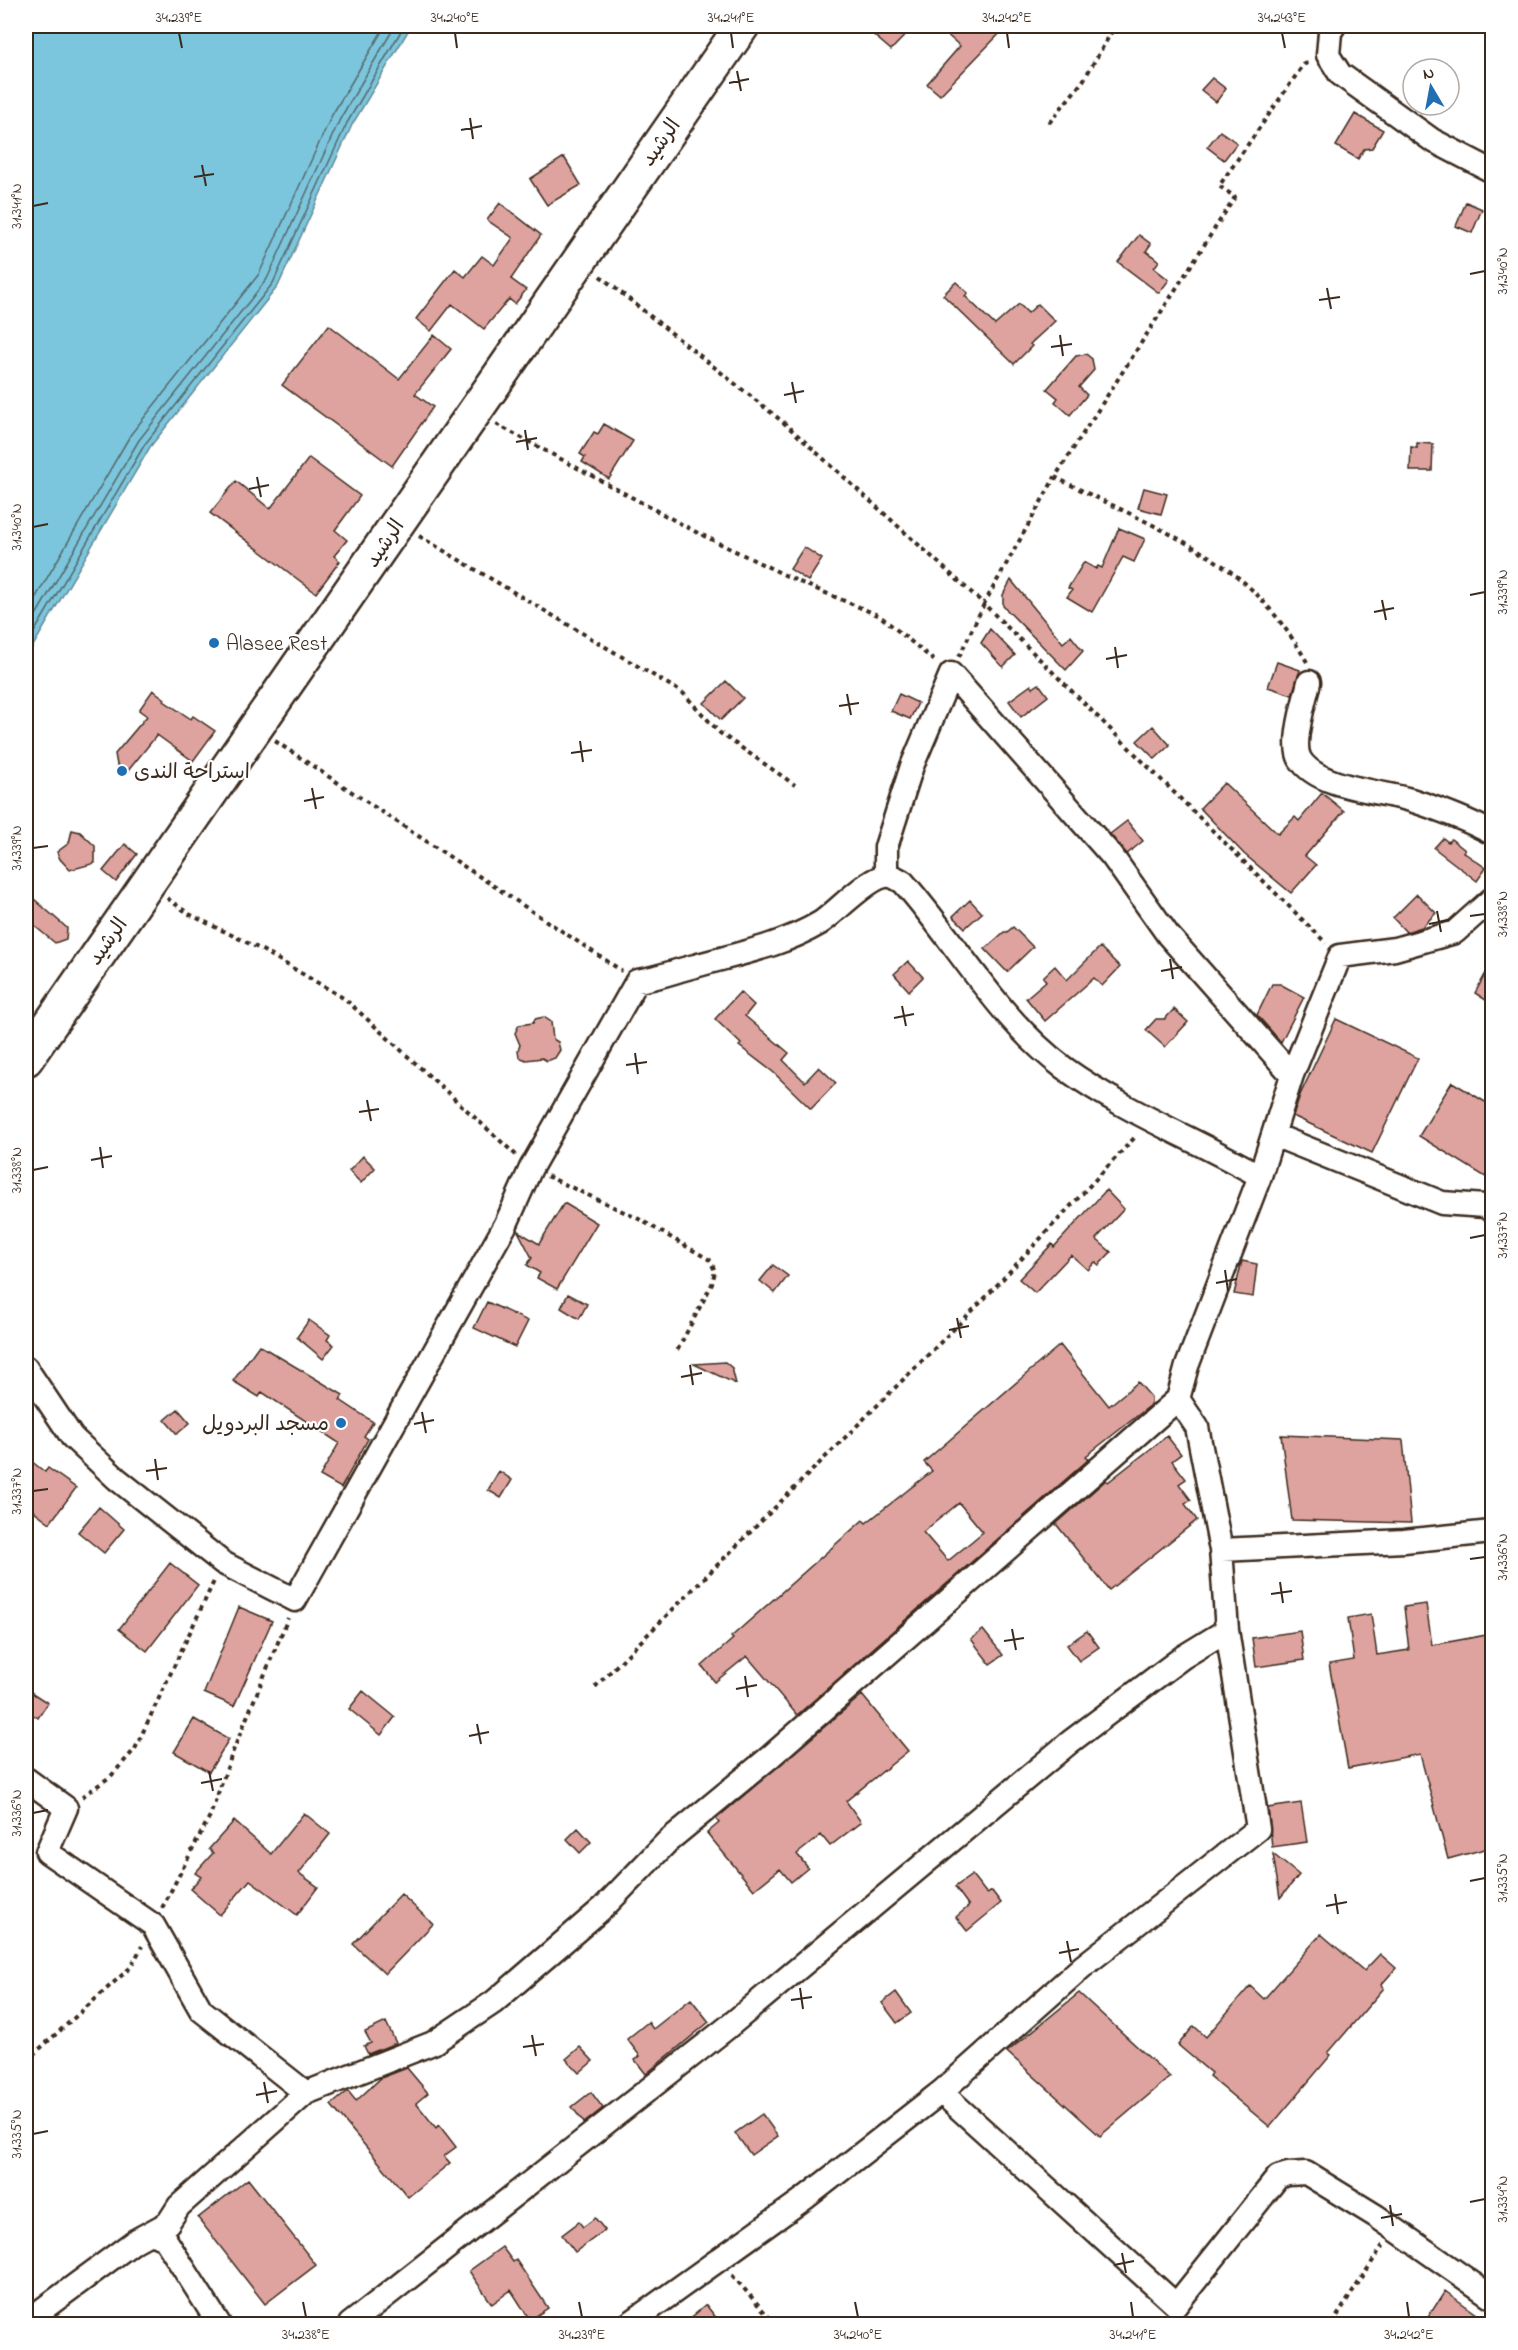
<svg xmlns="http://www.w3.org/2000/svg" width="1518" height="2350" font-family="'Indie Flower','Playpen Sans Arabic',sans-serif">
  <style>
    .water { fill: #7cc6dd; stroke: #628891; stroke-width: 1.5 }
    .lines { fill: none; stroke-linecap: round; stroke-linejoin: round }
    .shore { stroke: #55686a; stroke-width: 1.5 }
    .building { fill: #dea39f; stroke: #3b2a1e; stroke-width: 1.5; fill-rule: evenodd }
    .street-casing { stroke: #3b2a1e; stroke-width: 27 }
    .secondary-casing { stroke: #3b2a1e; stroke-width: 38 }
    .path { stroke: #3b2a1e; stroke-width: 4; stroke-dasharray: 4.5 4.5; stroke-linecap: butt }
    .street { stroke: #fff; stroke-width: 22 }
    .secondary { stroke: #fff; stroke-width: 33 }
    .ticks { fill: none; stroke: #3b2a1e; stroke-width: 2 }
    .poi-dot { fill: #1f6fb2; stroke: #fff; stroke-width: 2 }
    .labels { text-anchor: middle; stroke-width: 4.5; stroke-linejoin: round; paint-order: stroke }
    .street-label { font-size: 21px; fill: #3b2a1e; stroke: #fff }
    .poi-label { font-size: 21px; fill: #3b2a1e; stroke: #fff; text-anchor: start }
    .neatline { fill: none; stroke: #3b2a1e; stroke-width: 2 }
    .ticks-label { font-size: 15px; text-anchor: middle; fill: #3b2a1e }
  </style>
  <rect width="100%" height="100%" fill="#fff"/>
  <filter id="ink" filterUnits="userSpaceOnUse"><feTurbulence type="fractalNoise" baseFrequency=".0167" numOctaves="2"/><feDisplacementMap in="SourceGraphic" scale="12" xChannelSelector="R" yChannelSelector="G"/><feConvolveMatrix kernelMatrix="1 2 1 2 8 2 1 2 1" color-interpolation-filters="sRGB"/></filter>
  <g filter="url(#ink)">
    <path class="water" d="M26,26h385l-59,99 -74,161 -128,161 -124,211z"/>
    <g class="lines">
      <path class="shore" d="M26,614l105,-180 128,-160 73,-159 53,-89
        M26,632l113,-192 128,-161 73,-160 55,-93
        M26,646l119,-202 128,-161 74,-160 57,-97"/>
    </g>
    <path class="building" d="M863,26h51l-23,24z
      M937,26h70l-67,69 -13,-11 33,-38z
      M1212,78l14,11 -10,13 -15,-12z
      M1355,114l28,16 -11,18 -8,1 -6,10 -22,-13z
      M1220,131l17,12 -13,17 -17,-13z
      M564,157l17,28 -34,20 -17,-26z
      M1466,202l16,7 -10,24 -16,-7z
      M500,203l41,32 -30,44 15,11 -11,14 -6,-5 -25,30 -32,-25 -21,27 -15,-12 39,-50 10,8 17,-21 12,9 19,-27 -26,-18z
      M1139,235l12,9 -5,7 13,10 -5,7 15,12 -10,13 -41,-31z
      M956,282l12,11 -3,3 30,29 24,-21 9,9 10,-9 17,17 -25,23 2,2 -18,18 -71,-69z
      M329,325l70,54 35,-44 17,14 -36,45 18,13 -41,59 -110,-81z
      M1086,354l6,5 2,11 -15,17 8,8 -17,20 -15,-13 3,-4 -11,-9 29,-33z
      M604,424l29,17 -24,38 -27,-17 3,-5 -5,-3 14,-22 4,2z
      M1417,443l16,1 -1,27h-22l1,-24 6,1z
      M309,458l51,38 -25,34 12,10 -13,16 6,5 -24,32 -106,-80 26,-32 34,28z
      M1144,488l23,6 -6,20 -23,-6z
      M1119,528l26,11 -11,23 -11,-5 -31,55 -25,-15 5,-7 -4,-2 16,-26 12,7 2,-3 4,2z
      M804,547l18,12 -14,22 -18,-12z
      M1011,580l52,63 8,-7 12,15 -17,19 -63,-64v-11z
      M990,629l25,26 -12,12 -22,-24z
      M1277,662l23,8 -8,25 -24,-8z
      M726,681l17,17 -22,22 -17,-17z
      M1039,684l9,12 -27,21 -12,-16 22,-16 2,3z
      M153,690l12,9 -1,2 27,18 2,-3 22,15 -22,30 -36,-26 -30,37 -10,-7 -2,-11 32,-38 -8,-6z
      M899,694l19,9 -8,16 -19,-8z
      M1153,726l17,19 -15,14 -18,-18z
      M1224,783l54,51 17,-17 4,4 23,-28 22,18 -39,45 11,9 -25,28 -47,-39 -44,-46z
      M1127,821l16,20 -16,13 -17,-20z
      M72,830l8,2 15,14v17l-25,7 -10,-11 -3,-7 12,-9z
      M1443,838l5,4 3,-3 14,11 -2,2 23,16 -9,13 -43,-33z
      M125,844l12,10 -21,28 -13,-11z
      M26,892l41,36 -1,11 -11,4 -29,-24z
      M1417,894l19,19 -14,14 -16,5 -13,-14z
      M970,900l12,13 -17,15 -12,-12z
      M1013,927l20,20 -26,25 -22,-23 19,-17h3z
      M1100,947l20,20 -18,19 -8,-8 -49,43 -19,-23 20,-17 -3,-4 12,-11 12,14z
      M908,961l15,16 -14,14 -15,-17z
      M1492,962v42l-17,-11z
      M1272,984h8l24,13 -23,45 -24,-27z
      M740,992l14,13 -9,11 44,37 -6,7 22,22 14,-15 17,16 -25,26 -38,-37 -34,-26 2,-2 -26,-25z
      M1174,1009l14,13 -23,25 -19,-17 10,-11h9z
      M544,1017l7,5 2,17 5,3 2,8 -5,8 -8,3 -5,-3 -16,2 -7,-3 -1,-7 2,-5 -5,-12 4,-8 14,-2 2,-4z
      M1336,1019l82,39 -46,95 -79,-37 7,-21z
      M1452,1082l40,24v75l-73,-45z
      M363,1156l12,12 -14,15 -12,-12z
      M1106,1190l18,19 -28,30 15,13 -12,13 -4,-3 -7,8 -17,-15 -36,38 -16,-14 33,-35 2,3z
      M564,1203l33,20 -40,66 -20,-11 3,-5 -13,-8 5,-7 -14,-27 21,13z
      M1242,1261l15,3 -4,33 -19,-3z
      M773,1265l15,11 -13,17 -15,-12z
      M568,1294l19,10 -8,15 -18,-11z
      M487,1302l41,19 -13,26 -41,-19z
      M309,1320l21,15 -3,5 7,5 -11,14 -26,-22z
      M259,1345l84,50 -3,5 33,22 -9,14 4,3 -27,49 -21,-12 19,-33 -77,-51 -3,5 -26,-16z
      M1060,1345l49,61 29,-24 13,15v8l-65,51 3,3 -292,256 -50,-59 -32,26 -13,-16 31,-27 -2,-2 132,-117 3,3 66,-52 -8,-9zM959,1503l24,29 -35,29 -25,-29z
      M725,1362l7,6 4,16 -42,-20z
      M178,1409l12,14 -13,11 -12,-14z
      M1281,1435l122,5 8,83 -119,-3z
      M1167,1436l14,18 -9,7 14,18 -7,5 12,16 -6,4 12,16 -88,70 -53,-66 50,-44 2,2z
      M26,1457l19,15 3,-4 28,20 -26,35 -24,-18z
      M499,1471l13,9 -11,18 -13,-8z
      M99,1507l25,22 -20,24 -26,-21z
      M170,1563l28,22 -51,66 -28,-22z
      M1426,1604l6,41 60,-11v213l-44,12 -28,-105 -72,14 -19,-104 25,-4 -6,-42 23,-4 6,41 32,-5 -5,-43z
      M239,1607l33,14 -38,85 -30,-13z
      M983,1630l20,25 -13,9 -19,-25z
      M1087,1631l12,16 -20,14 -12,-16z
      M1300,1631l4,29 -48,7 -4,-29z
      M26,1689l22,14 -10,15 -12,-8z
      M363,1691l32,26 -14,18 -32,-26z
      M862,1695l46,56 -62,50 15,21 -31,24 -9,-11 -24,19 11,14 -17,14 -11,-13 -26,21 -47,-57 12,-10 -3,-4z
      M194,1719l35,20 -20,33 -35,-20z
      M1301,1803l6,39 -35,5 -4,-39z
      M304,1813l26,21 -31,39 19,14 -21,28 -47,-35 -30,35 -30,-26 11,-12 -6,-4 18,-20 -4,-4 25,-28 37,33z
      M578,1828l13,14 -11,11 -13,-14z
      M1273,1854l26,21 -19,23z
      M972,1875l15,19 5,-3 9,12 -34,28 -11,-14 13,-11 -14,-19z
      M401,1894l32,30 -48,50 -32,-30z
      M1321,1934l43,37 16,-17 16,14 -15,17 3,3 -56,65 3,2 -61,72 -61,-51 2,-3 -33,-28 16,-19 12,11 44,-51 14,13z
      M896,1992l15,21 -14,10 -15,-20z
      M1079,1993l91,84 -70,59 -93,-84z
      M691,1999l18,23 -63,52 -11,-14 5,-4 -13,-17 21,-17 5,7z
      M386,2022l10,21 -28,11 -4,-8 7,-3 -6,-11z
      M580,2047l13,14 -14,12 -13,-14z
      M407,2068l21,25 -12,10 20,25 3,-3 17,22 -12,9 6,7 -42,34 -77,-92 17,-14 8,10 25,-23z
      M591,2092l12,16 -19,15 -12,-16z
      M762,2114l16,22 -27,19 -16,-22z
      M248,2179l68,86 -51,39 -67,-86z
      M595,2218l10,12 -30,22 -13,-17 17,-13 4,5z
      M502,2247l11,15 3,-2 32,48 -18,12 -19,-30 -19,14 -23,-33z
      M1445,2291l47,34h-69z
      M706,2305l16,20h-40z"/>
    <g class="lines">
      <g class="street-casing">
        <path id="street" d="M1334,26l-4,6 -2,23 12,19 92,66 60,31
          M1309,682c-4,18 -18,61 -9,77 17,29 82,32 111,41 28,9 55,19 81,33
          M886,876v-29l26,-81 39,-92 161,182 56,79 124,140
          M1274,1135l168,68 43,3 7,5
          M26,1368l46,69 45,42 106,84 72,37 211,-376 25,-56 106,-187c21,-3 38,-10 58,-15 42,-12 86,-20 125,-43 16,-10 52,-51 71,-47 4,1 8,4 12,6 54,61 95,137 161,186 61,44 131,71 196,108
          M1221,1550l183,-9 88,-9
          M26,1779l40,29 -19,44 106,73 48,85 105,83 127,-50 61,-41 110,-95 64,-66 102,-84 408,-358
          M941,2092l235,213 102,-128 10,-3 18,-1 70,43 116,81
          M151,2233l14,6 54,85
          M28,2324l3,-6 104,-77 33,-18 11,-17 127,-113
          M350,2324l378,-297 342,-285 113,-85 44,-27
          M629,2324l176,-126 136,-106 141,-125 176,-138 -31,-199 -6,-80 -24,-123 -19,-28 9,-33 73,-190 32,-101 48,-119 55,-7 60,-17 37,-33"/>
      </g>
      <g class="secondary-casing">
        <path id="secondary" d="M26,1059l716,-1033"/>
      </g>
      <path class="path" d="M1049,123l34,-42 32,-55
        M600,276l183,146 201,182 71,-127
        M496,424l200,108 101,49 83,35 56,46
        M419,536l264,157 37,40 75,52
        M959,657l25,-53 342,339
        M1307,662c-19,-33 -46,-68 -77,-91 -50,-37 -119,-65 -175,-94l180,-280 -16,-11 85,-122 8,-1
        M275,741l347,230
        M1488,810l4,-13
        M167,898l22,16 73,36 83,49 171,156
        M547,1176l90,42 73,42 5,11 -3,13 -35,67
        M595,1687l389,-388 153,-164
        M82,1797l29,-21 24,-27 80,-170
        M162,1908l48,-92 23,-65 55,-133
        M26,2061l105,-94 11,-21
        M732,2275l43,49
        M1332,2324l51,-79"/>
      <use href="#street" class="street"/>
      <use href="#secondary" class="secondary"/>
    </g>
  </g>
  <path class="ticks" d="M179,33l3,15M455,33l2,15M731,33l2,15M1007,33l2,15M1282,33l3,15M737,71l4,20M729,83l20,-4M470,118l3,21M461,130l21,-4M202,165l4,21M194,177l20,-3M33,206l15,-3M1470,274l15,-3M1327,288l4,21M1319,300l21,-3M1060,335l3,21M1051,347l21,-3M792,382l4,21M784,395l20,-4M525,430l3,20M516,442l21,-4M257,477l4,20M249,489l20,-4M33,527l15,-3M1470,595l15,-3M1382,600l4,20M1374,612l20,-4M1115,647l3,21M1106,659l21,-4M847,694l4,21M839,706l20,-3M580,741l3,21M571,753l21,-3M312,788l4,21M304,801l20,-4M33,848l15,-2M1437,911l4,21M1470,916l15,-2M1429,924l20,-4M1170,959l3,20M1161,971l21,-4M902,1006l4,20M894,1018l20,-4M635,1053l3,21M626,1065l21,-3M367,1100l4,21M359,1112l20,-3M100,1147l3,21M91,1160l21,-4M33,1170l15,-3M1470,1238l15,-3M1225,1270l3,21M1216,1283l21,-4M957,1318l4,20M949,1330l20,-4M690,1365l3,20M681,1377l21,-4M422,1412l4,21M414,1424l20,-4M155,1459l3,21M146,1471l21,-3M33,1491l15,-2M1470,1559l15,-2M1280,1582l3,21M1271,1594l21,-3M1012,1629l4,21M1004,1641l20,-3M745,1676l3,21M736,1689l21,-4M477,1724l4,20M469,1736l20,-4M209,1771l4,20M201,1783l21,-4M33,1813l15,-3M1470,1881l15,-3M1335,1894l3,20M1326,1906l21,-4M1067,1941l4,21M1059,1953l20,-4M800,1988l3,21M791,2000l21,-3M532,2035l4,21M523,2047l21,-3M264,2082l4,21M256,2095l21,-4M33,2134l15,-3M1470,2202l15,-3M1390,2205l3,21M1381,2218l21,-4M1122,2253l4,20M1114,2265l20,-4M303,2302l3,15M579,2302l3,15M855,2302l3,15M1131,2302l2,15M1407,2302l2,15"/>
  <g class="poi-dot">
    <circle cx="214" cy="643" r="6"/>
    <circle cx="122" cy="771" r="6"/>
    <circle cx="341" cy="1423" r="6"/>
  </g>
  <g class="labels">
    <g class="street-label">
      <text transform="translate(660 142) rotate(-55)" y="7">الرشيد</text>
      <text transform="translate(384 543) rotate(-56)" y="7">الرشيد</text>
      <text transform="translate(107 941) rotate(-55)" y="7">الرشيد</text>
    </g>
    <g class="poi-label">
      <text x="226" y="650">Alasee Rest</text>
      <text x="134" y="778">استراحة الندى</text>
      <text x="329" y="1430" text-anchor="end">مسجد البردويل</text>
    </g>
  </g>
  <rect width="1518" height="2350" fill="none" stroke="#fff" stroke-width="66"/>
  <g transform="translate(1431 87) rotate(350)"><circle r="28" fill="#ffffff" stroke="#b1aaa5" stroke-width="1.5"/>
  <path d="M0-4.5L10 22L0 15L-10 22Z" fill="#1f6fb2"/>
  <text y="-9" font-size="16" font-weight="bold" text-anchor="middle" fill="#3b2a1e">N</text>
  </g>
  <rect x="33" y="33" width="1452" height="2284" class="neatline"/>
  <g class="ticks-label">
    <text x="179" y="22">34.239°E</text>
    <text x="455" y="22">34.240°E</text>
    <text x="731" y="22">34.241°E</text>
    <text x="1007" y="22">34.242°E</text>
    <text x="1282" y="22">34.243°E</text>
    <text transform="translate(16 206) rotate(-90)" y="5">31.341°N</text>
    <text transform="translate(1502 271) rotate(-90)" y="5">31.340°N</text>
    <text transform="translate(16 527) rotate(-90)" y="5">31.340°N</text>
    <text transform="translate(1502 592) rotate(-90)" y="5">31.339°N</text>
    <text transform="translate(16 848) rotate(-90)" y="5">31.339°N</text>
    <text transform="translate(1502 914) rotate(-90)" y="5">31.338°N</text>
    <text transform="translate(16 1170) rotate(-90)" y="5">31.338°N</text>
    <text transform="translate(1502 1235) rotate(-90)" y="5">31.337°N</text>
    <text transform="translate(16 1491) rotate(-90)" y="5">31.337°N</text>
    <text transform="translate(1502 1557) rotate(-90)" y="5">31.336°N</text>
    <text transform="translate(16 1813) rotate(-90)" y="5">31.336°N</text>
    <text transform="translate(1502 1878) rotate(-90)" y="5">31.335°N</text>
    <text transform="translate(16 2134) rotate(-90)" y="5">31.335°N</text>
    <text transform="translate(1502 2199) rotate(-90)" y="5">31.334°N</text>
    <text x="306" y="2339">34.238°E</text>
    <text x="582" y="2339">34.239°E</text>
    <text x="858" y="2339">34.240°E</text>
    <text x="1133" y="2339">34.241°E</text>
    <text x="1409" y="2339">34.242°E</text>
  </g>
</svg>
